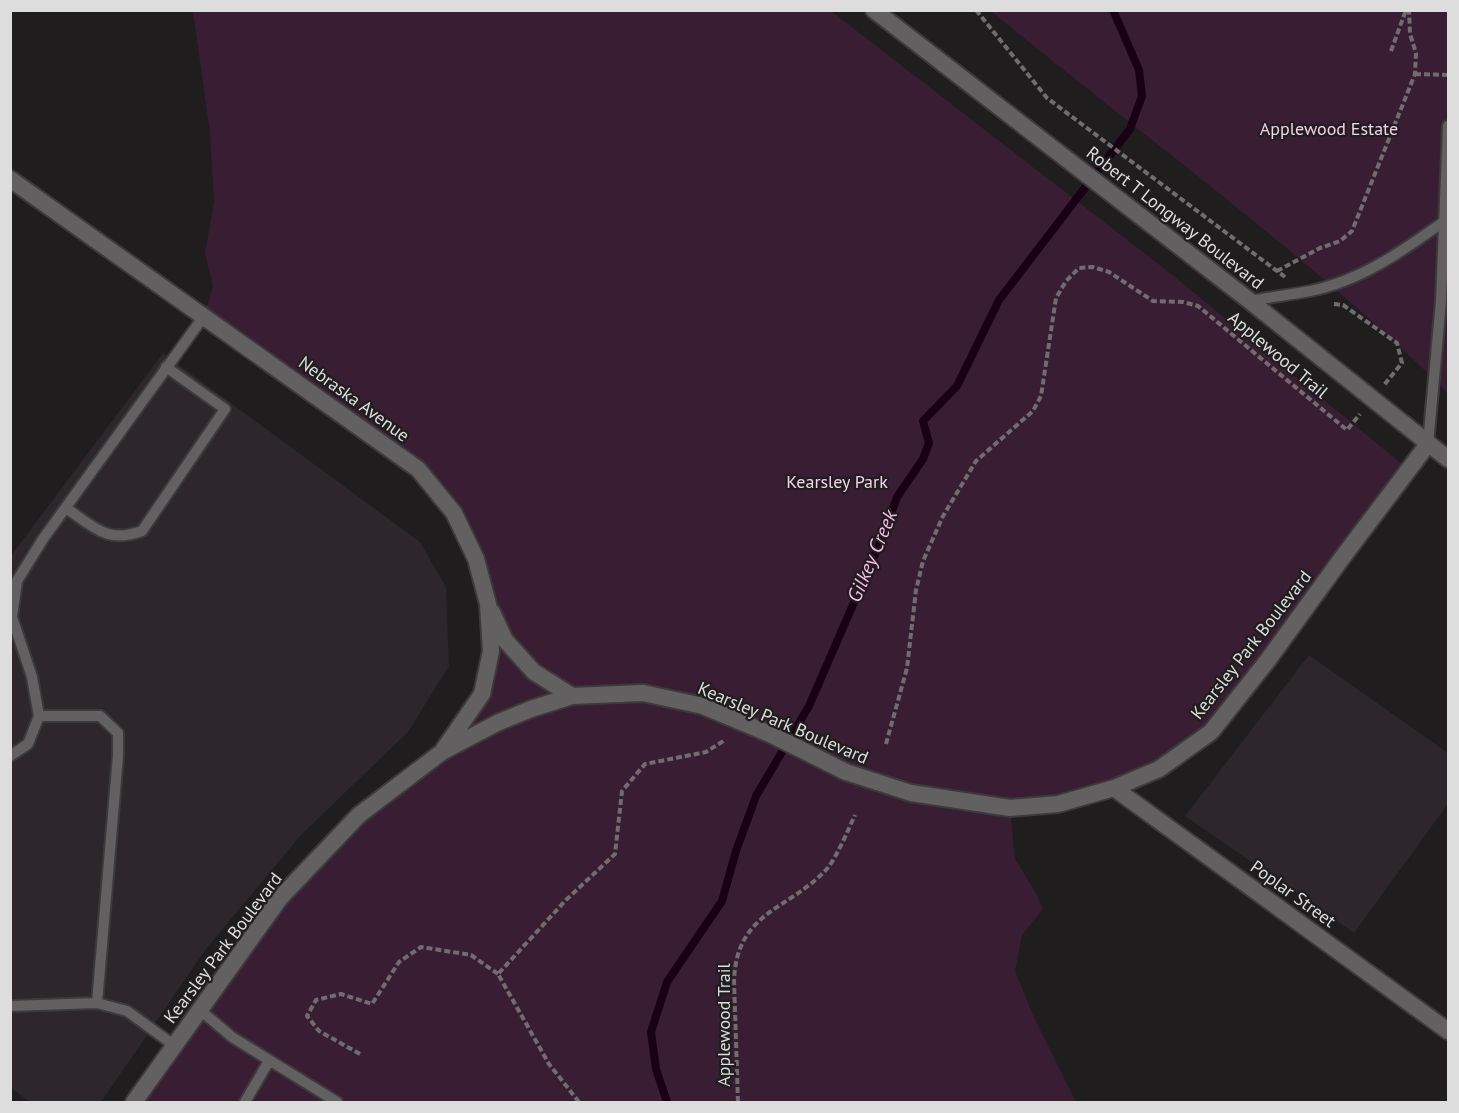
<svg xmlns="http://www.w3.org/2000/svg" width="1459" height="1113" font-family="'PT Sans',sans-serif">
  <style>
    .built { fill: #2d262b }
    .green { fill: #391e33 }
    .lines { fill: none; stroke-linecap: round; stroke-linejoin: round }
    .stream { stroke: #190014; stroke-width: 8 }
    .service-casing { stroke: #3c3a3b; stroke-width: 14 }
    .minor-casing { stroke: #3c3a3b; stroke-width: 20 }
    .tertiary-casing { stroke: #3c3a3b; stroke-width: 20 }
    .path { stroke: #6f6d6e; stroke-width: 4; stroke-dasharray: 6 3; stroke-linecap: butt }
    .service { stroke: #636062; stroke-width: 10 }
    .minor { stroke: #636062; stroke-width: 16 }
    .tertiary { stroke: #636062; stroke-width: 16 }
    .labels { text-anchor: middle; stroke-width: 4.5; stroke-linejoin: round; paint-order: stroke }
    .park-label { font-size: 18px; fill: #f7ceed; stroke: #1f1d1e }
    .street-label { font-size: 18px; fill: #deddde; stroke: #1f1d1e }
    .water-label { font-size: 20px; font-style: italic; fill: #fdb8ec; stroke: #1f1d1e }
  </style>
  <rect width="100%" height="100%" fill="#1f1d1e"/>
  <path class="built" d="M163,353l257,189 26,45 3,79 -41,66 -107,103 -95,114 -105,153h-71l-19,-14 -1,-531z
    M1309,655l139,98v51l-94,129 -169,-117z"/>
  <path class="green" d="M193,11h638l339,262 239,197 -198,262 -97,56 -104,20 5,51 21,34 7,16 -21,26 -7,36 18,44 43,87h-942l146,-204 162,-146 40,-58 9,-43 -15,-92 -58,-90 -214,-153 9,-30 -8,-33 9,-51 -4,-69z
    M991,11h457v382c-141,-140 -304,-255 -457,-382z"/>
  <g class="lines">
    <path class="stream" d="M667,1102l-11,-33 -5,-37 16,-50 55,-81 14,-50 20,-55 53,-90 76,-175 12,-34 26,-38 6,-16 -6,-22 34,-35 42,-86 131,-171 12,-33 -3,-26 -26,-60"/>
    <g class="service-casing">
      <path id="service" d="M1250,301c20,-4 40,-6 60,-10 51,-10 94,-41 136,-71
        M1428,444l13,-143 7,-175
        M66,508c28,19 41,36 76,23l83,-122 -59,-42
        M39,716h61l18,17v23l-21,247
        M10,756l18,-12 11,-28 -7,-39 -20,-60 5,-36 26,-42 161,-223
        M10,1006l87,-3 30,8 48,35
        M200,1010l32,27 105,65
        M245,1102l24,-41"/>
    </g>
    <g class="minor-casing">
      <path id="minor" d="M10,179l408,290 36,44 22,46 12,45 3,47 -9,43 -38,55
        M492,612l13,28 29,32 38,24
        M1114,788l334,243
        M134,1102l146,-204 79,-83 83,-63 55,-29 34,-14 41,-13 71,-3 60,13 69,29 74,37 65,21 99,15 48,-4 56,-16 45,-19 52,-37 57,-72 74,-102 86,-114"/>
    </g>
    <g class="tertiary-casing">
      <path id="tertiary" d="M874,10l376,291 198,158"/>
    </g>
    <path class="path" d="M976,10l71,88 238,179
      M1391,51l15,-41
      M1415,74l33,1
      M1277,271l43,-23 20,-7 12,-10 63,-157 1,-21 -6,-19 -1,-24
      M1334,304l9,1 54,38 5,20 -18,22
      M886,744l21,-76 9,-78 7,-29 20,-45 33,-55 57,-50 8,-15 15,-98 10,-17 13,-13 14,-1 16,5 44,29 30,1 15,4 149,124 13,-16
      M360,1054l-41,-23 -12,-15 9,-16 25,-6 31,10 27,-42 22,-15 50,8 27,19
      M579,1102l-30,-38 -51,-90 68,-74 49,-46 7,-63 23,-27 61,-12 19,-12
      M738,1102l-4,-122c3,-67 51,-69 90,-108 11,-10 24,-42 31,-57"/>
    <use href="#service" class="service"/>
    <use href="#minor" class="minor"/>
    <use href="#tertiary" class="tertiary"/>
  </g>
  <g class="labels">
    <g class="park-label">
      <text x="1329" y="135">Applewood Estate</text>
      <text x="837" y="488">Kearsley Park</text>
    </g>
    <g class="street-label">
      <text transform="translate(1175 218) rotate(38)" y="6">Robert T Longway Boulevard</text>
      <text transform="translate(1278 355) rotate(40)" y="6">Applewood Trail</text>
      <text transform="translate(354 399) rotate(36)" y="6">Nebraska Avenue</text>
      <text transform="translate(1251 645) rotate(-52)" y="6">Kearsley Park Boulevard</text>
      <text transform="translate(783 723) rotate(23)" y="6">Kearsley Park Boulevard</text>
      <text transform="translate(1293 894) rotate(36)" y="6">Poplar Street</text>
      <text transform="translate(223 948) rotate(-53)" y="6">Kearsley Park Boulevard</text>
      <text transform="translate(724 1025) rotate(-90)" y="6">Applewood Trail</text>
    </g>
    <g class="water-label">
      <text transform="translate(872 556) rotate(-67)" y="7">Gilkey Creek</text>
    </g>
  </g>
  <rect width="1459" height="1113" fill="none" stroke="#deddde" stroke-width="24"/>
</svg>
